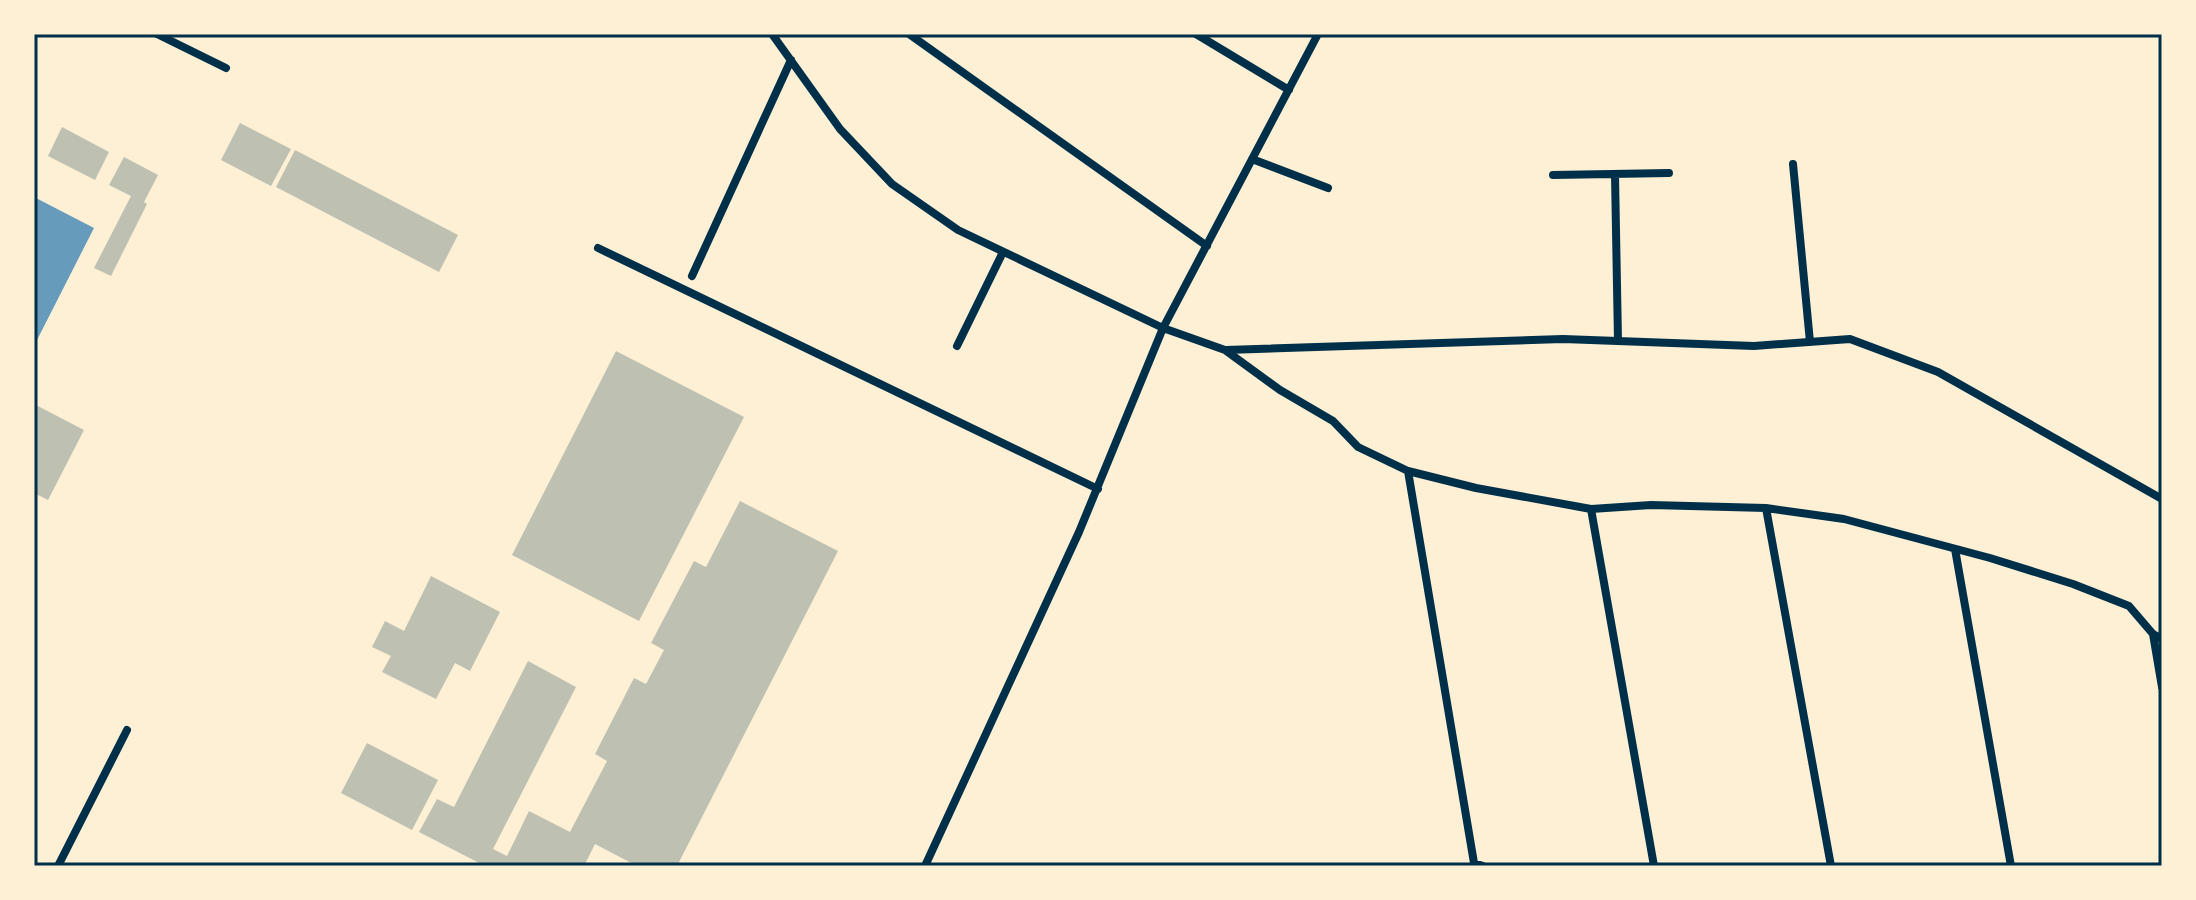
<svg xmlns="http://www.w3.org/2000/svg" width="2196" height="900" font-family="Montserrat,sans-serif">
  <style>
    .water { fill: #669bbc }
    .building { fill: #bec0b2 }
    .lines { fill: none; stroke-linecap: round; stroke-linejoin: round }
    .minor { stroke: #003049; stroke-width: 8 }
    .neatline { fill: none; stroke: #003049; stroke-width: 3 }
  </style>
  <rect width="100%" height="100%" fill="#fdf0d5"/>
  <path class="water" d="M34,197l60,31 -58,114 -2,-1z"/>
  <path class="building" d="M240,123l51,26 -20,37 -50,-26z
    M62,127l47,25 -14,28 -47,-24z
    M295,150l163,85 -19,37 -163,-85z
    M124,157l34,18 -14,27 3,2 -36,72 -17,-8 37,-72 -22,-11z
    M616,351l128,66 -105,204 -127,-66z
    M34,404l50,26 -36,70 -14,-7z
    M740,501l98,50 -161,315h-40l-42,-22 -11,22h-91l-6,-3 -2,3 -66,-34 18,-33 17,8 74,-146 48,26 -83,162 14,7 22,-45 41,21 37,-71 -12,-7 39,-76 12,6 18,-34 -13,-7 43,-82 12,6z
    M431,576l69,36 -30,59 -15,-8 -19,36 -54,-27 9,-16 -19,-9 13,-26 19,10z
    M367,743l71,37 -26,50 -71,-37z"/>
  <g class="lines">
    <path class="minor" d="M157,34l69,34
      M772,34l68,95 52,55 66,46 205,98 62,22 55,40 53,31 25,26 50,24 68,17 115,21 60,-4 115,3 78,11 146,39 83,26 56,22 24,28 9,5
      M909,34l298,212
      M1196,34l93,56
      M1252,159l76,29
      M1793,164l17,178
      M1553,175l116,-2
      M1615,175l3,166
      M598,248l500,241
      M692,276l99,-216
      M957,346l46,-94
      M1226,350l337,-11 191,7 96,-7 88,33 224,127
      M1408,471l66,392 9,3
      M1766,508l65,358
      M1591,509l63,357
      M1955,549l56,317
      M2153,634l9,53
      M58,866l69,-136
      M925,866l154,-334 84,-204 155,-294"/>
  </g>
  <rect width="2196" height="900" fill="none" stroke="#fdf0d5" stroke-width="72"/>
  <rect x="36" y="36" width="2124" height="828" class="neatline"/>
</svg>
